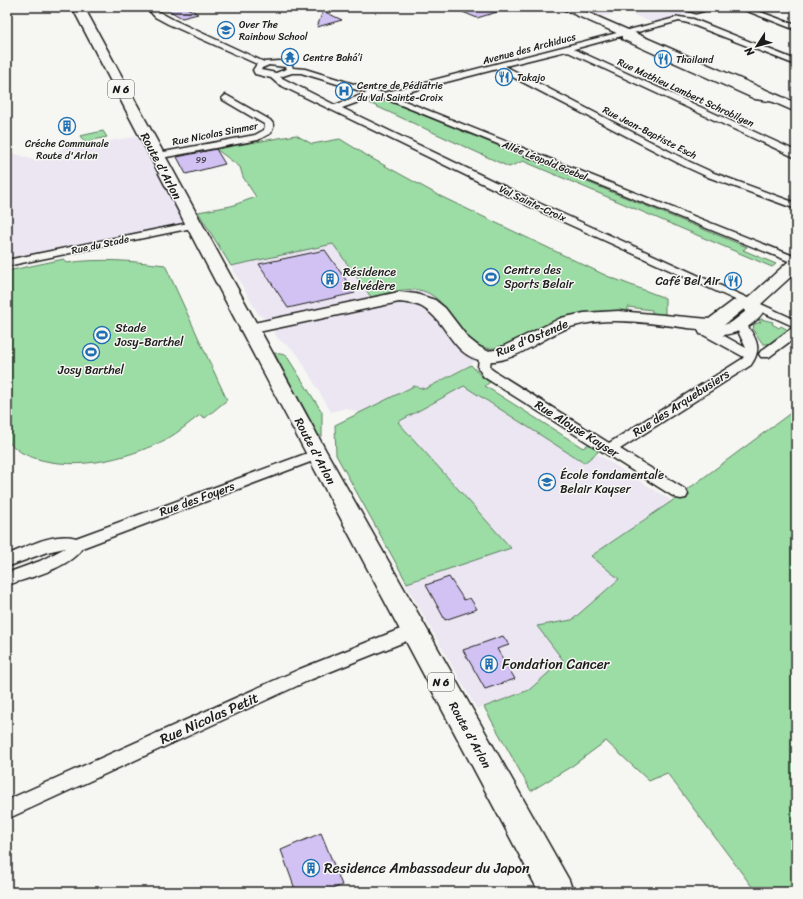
<svg xmlns="http://www.w3.org/2000/svg" width="803" height="899" font-family="Sriracha,sans-serif">
  <style>
    .built { fill: #ebe6f2 }
    .green { fill: #9cdca5; stroke: #5c7c60 }
    .building { fill: #d2c2f3; stroke: #1c1c1c }
    .lines { fill: none; stroke-linecap: round; stroke-linejoin: round }
    .street-casing { stroke: #1c1c1c; stroke-width: 3 }
    .secondary-casing { stroke: #1c1c1c; stroke-width: 3 }
    .primary-casing { stroke: #1c1c1c; stroke-width: 3 }
    .street { fill: #f6f6f2; fill-rule: evenodd }
    .secondary { fill: #f6f6f2; fill-rule: evenodd }
    .primary { fill: #f6f6f2; fill-rule: evenodd }
    .labels { text-anchor: middle; stroke-width: 3; stroke-linejoin: round; paint-order: stroke }
    .far-number-label { font-size: 9px; fill: #4a4652 }
    .far-poi-label { font-size: 10px; fill: #1c1c1c; stroke: #f6f6f2; text-anchor: start }
    .far-street-label { font-size: 10px; fill: #1c1c1c; stroke: #f6f6f2 }
    .shield { fill: #f6f6f2; stroke: #5d5d5c; stroke-width: 1 }
    .shield-label { font-size: 11px; font-weight: bold; fill: #1c1c1c }
    .street-label { font-size: 12px; fill: #1c1c1c; stroke: #f6f6f2 }
    .poi-label { font-size: 12px; fill: #1c1c1c; stroke: #f6f6f2; text-anchor: start }
    .near-poi-label { font-size: 14px; fill: #1c1c1c; stroke: #f6f6f2; text-anchor: start }
    .near-street-label { font-size: 14px; fill: #1c1c1c; stroke: #f6f6f2 }
  </style>
  <rect width="100%" height="100%" fill="#f6f6f2"/>
  <filter id="ink" filterUnits="userSpaceOnUse"><feTurbulence type="fractalNoise" baseFrequency=".025" numOctaves="2"/><feDisplacementMap in="SourceGraphic" scale="8" xChannelSelector="R" yChannelSelector="G"/><feConvolveMatrix kernelMatrix="1 2 1 2 8 2 1 2 1" color-interpolation-filters="sRGB"/></filter>
  <g filter="url(#ink)">
    <path class="built" d="M578,7h94l17,7 -36,9 -28,-12 -24,6z
      M145,135l48,90 -186,38v-111h3l27,9 31,-15 7,1z
      M333,244l38,53 29,-6 14,-1 11,2 9,4 7,8 25,32 8,7 6,4h22l-78,42 -10,-3 -55,27 -13,-5 -15,4 -33,-57 -7,-7 -13,-9 -8,-15 -5,-6 -6,-3 -28,-49z
      M464,386l120,77 13,-9 75,47 -81,54 28,24 -47,41 -35,6 26,34 -34,30 -52,19 -72,-126 105,-35 -112,-126z"/>
    <path class="green" d="M376,98l7,1 364,148 -4,3 33,14 -4,3 -249,-106 -14,6 -140,-64 4,-2 -5,-2z
      M103,131l4,6 -22,5 -5,-6z
      M296,135l16,9 28,-5 31,19 69,38 167,80 58,22v18l-13,-1v-5l-24,-3v5c-21,-2 -44,-1 -64,6 -20,6 -60,34 -78,30 -9,-2 -18,-10 -24,-17 -8,-12 -17,-27 -29,-35 -17,-13 -43,-3 -62,1l-38,-53 -102,22 -33,-54 33,-6 25,-9 -13,-20 -3,-10 -24,-18z
      M64,259l2,4c34,-5 65,-2 99,2l62,135 -22,18 -5,-3c-11,8 -21,17 -33,24 -41,21 -99,35 -143,15 -6,-3 -12,-9 -17,-13v-170z
      M761,319l12,3 -1,2 7,4 2,-2 7,4 -19,14h-6l-10,-14 1,-6 7,-2 -3,-2z
      M274,353l12,2 36,57v24h-3z
      M471,365l11,12 8,5 -5,4 98,62 6,-4 7,4 2,4 -14,11 -120,-77 -66,36 113,126 -104,35 -71,-128 -1,-30 79,-39 11,3z
      M796,409v483h-40l-89,-119 -18,8 -43,-40 -34,25 -41,25 -47,-84 45,-17 34,-30 -26,-34 35,-6 47,-41 -28,-23 81,-55z"/>
    <path class="building" d="M163,7h22l13,7 -16,4z
      M451,7h53v3l-27,8z
      M323,11l19,9 -25,7z
      M216,149l9,15 -39,10 -9,-17z
      M325,250l30,43 -67,15 -29,-44z
      M449,577l15,23 6,-2 7,11 -32,11 -19,-35z
      M503,636l6,9 -12,4 18,30 -30,10 -22,-39z
      M321,833l21,52 -16,7h-30l-15,-42z"/>
    <g class="lines">
      <g class="street-casing">
        <path id="street" d="M146,7h8l7,6 13,7 90,42 15,-1 12,2 2,5 12,1 78,24 296,-76 14,2 103,41v5l-108,-42 -9,-2 -49,13 -1,2 131,59 18,2 1,2 -4,3 -20,-3 -133,-60v-3l-48,13 222,102v7l-230,-107 -61,15 185,96 24,11 82,30v6l-88,-32 -24,-11 -187,-97 -105,27 404,161v7l-405,-163 -16,-5 -33,12 199,96 255,116v17l-27,20h-8l-2,-3 2,-3 31,-23 3,-1 -262,-119 -255,-124 -7,-6 -16,-4 -2,-4 4,-6 -89,-40 -13,-7zM269,65l16,2 1,2 -10,4 -15,-3 1,-2zM292,73h9l66,20 -32,12 -55,-28z
          M676,7l20,2 21,-2 -21,6z
          M737,7h10l49,18v5z
          M226,95l44,25 4,5 -3,8 -13,7 -102,19 -3,-1 -2,-2 2,-2 102,-19 9,-5 1,-5 -1,-1 -41,-24 -1,-2z
          M193,222l5,3 -1,2 -190,39v-6z
          M741,321l4,1c11,16 18,26 6,43l-131,84 66,41 2,4 -2,4 -5,1 -5,-1 -192,-121 -6,-9 1,-12 2,-3h8l2,3 -1,12 4,3 115,72 133,-84 2,-2 -44,-24 -2,-3 2,-3h8l38,21 -11,-23 2,-3z
          M316,450l5,2 2,3 -2,3 -239,90c-12,20 -53,30 -75,37v-12l33,-12 25,-13 -18,4 -40,15v-12c21,-9 47,-23 69,-17z
          M413,624l6,2 2,5 -2,5 -107,43 -305,140v-19l293,-131z"/>
      </g>
      <g class="secondary-casing">
        <path id="secondary" d="M561,7h14l221,96v9l-234,-103z
          M796,258v14l-35,32 2,8c-13,20 -40,27 -63,22l-2,-5c-40,-4 -84,-14 -124,-3 -28,7 -59,39 -89,35 -33,-3 -37,-40 -63,-54 -7,-4 -15,-4 -23,-5l-150,32 -6,-1 -3,-4 3,-4 6,-1 150,-32 17,2 19,6 10,8 23,30 10,8 9,5 8,-1 11,-5 55,-27 23,-5 34,-2 91,8 24,-18 14,-2 43,-39zM744,309l2,2 -14,11 -8,3z"/>
      </g>
      <g class="primary-casing">
        <path id="primary" d="M72,7h12l242,444 243,429 4,12h-34l-293,-552z"/>
      </g>
      <use href="#street" class="street"/>
      <use href="#secondary" class="secondary"/>
      <use href="#primary" class="primary"/>
    </g>
  </g>
  <defs>
    <g id="school-ring" transform="scale(0.9)"><circle r="9.5" fill="#f6f6f2" stroke="#1f6fb2" stroke-width="1.5"/><path d="M0-5L7-2L0 1L-7-2ZM-4 1L0 2.5L4 1V4Q0 6-4 4Z" fill="#1f6fb2"/></g>
    <g id="temple-ring" transform="scale(0.9)"><circle r="9.5" fill="#f6f6f2" stroke="#1f6fb2" stroke-width="1.5"/><path d="M0-6L5-2H3V0L6.5 2.5H4V6H1.5V3h-3V6H-4V2.5H-6.5L-3 0V-2H-5Z" fill="#1f6fb2"/></g>
    <g id="restaurant-ring" transform="scale(0.9)"><circle r="9.5" fill="#f6f6f2" stroke="#1f6fb2" stroke-width="1.5"/><path d="M-5-6h1v4h1v-4h1v4h1v-4h1v5L-1.5 .5V6h-2V.5L-5-1ZM5-6V6H3V1.5H1.5Q1.5-4 5-6Z" fill="#1f6fb2"/></g>
    <g id="hospital-ring" transform="scale(0.9)"><circle r="9.5" fill="#f6f6f2" stroke="#1f6fb2" stroke-width="1.5"/><path d="M-5-5h3v3.5h4V-5h3V5h-3V1.5h-4V5h-3Z" fill="#1f6fb2"/></g>
    <g id="building-ring" transform="scale(0.9)"><circle r="9.5" fill="#f6f6f2" stroke="#1f6fb2" stroke-width="1.5"/><path d="M-4-6H4V6H1V3H-1V6H-4ZM-2.5-4.3h1.7v1.8h-1.7ZM.8-4.3h1.7v1.8H.8ZM-2.5-1h1.7V.8h-1.7ZM.8-1h1.7V.8H.8Z" fill="#1f6fb2"/></g>
    <g id="stadium-ring" transform="scale(0.9)"><circle r="9.5" fill="#f6f6f2" stroke="#1f6fb2" stroke-width="1.5"/><path d="M0-5a6.5 5 0 1 0 0 10a6.5 5 0 1 0 0-10ZM-3.5-1.8h7v3.6h-7Z" fill="#1f6fb2"/></g>
  </defs>
  <g fill-rule="evenodd">
    <use href="#school-ring" x="226" y="30"/>
    <use href="#temple-ring" x="290" y="57"/>
    <use href="#restaurant-ring" x="663" y="59"/>
    <use href="#restaurant-ring" x="504" y="77"/>
    <use href="#hospital-ring" x="344" y="91"/>
    <use href="#building-ring" x="67" y="126"/>
    <use href="#stadium-ring" x="491" y="277"/>
    <use href="#building-ring" x="330" y="279"/>
    <use href="#restaurant-ring" x="733" y="281"/>
    <use href="#stadium-ring" x="102" y="335"/>
    <use href="#stadium-ring" x="91" y="352"/>
    <use href="#school-ring" x="547" y="482"/>
    <use href="#building-ring" x="489" y="664"/>
    <use href="#building-ring" x="311" y="868"/>
  </g>
  <g class="labels">
    <g class="far-number-label">
      <text x="201" y="163">99</text>
    </g>
    <g class="far-poi-label">
      <text x="239" y="28">Over The<tspan x="239" dy="12">Rainbow School</tspan></text>
      <text x="303" y="61">Centre Bahá’i</text>
      <text x="676" y="63">Thailand</text>
      <text x="517" y="81">Takajo</text>
      <text x="357" y="89">Centre de Pédiatrie<tspan x="357" dy="12">du Val Sainte-Croix</tspan></text>
      <text x="67" y="147" text-anchor="middle">Créche Communale<tspan x="67" dy="12">Route d'Arlon</tspan></text>
    </g>
    <g class="far-street-label">
      <text transform="translate(529 48) rotate(-15)" y="4">Avenue des Archiducs</text>
      <text transform="translate(686 92) rotate(25)" y="4">Rue Mathieu Lambert Schrobilgen</text>
      <text transform="translate(650 132) rotate(27)" y="4">Rue Jean-Baptiste Esch</text>
      <text transform="translate(215 133) rotate(-11)" y="4">Rue Nicolas Simmer</text>
      <text transform="translate(545 160) rotate(22)" y="4">Allée Léopold Goebel</text>
      <text transform="translate(533 203) rotate(25)" y="4">Val Sainte-Croix</text>
      <text transform="translate(100 244) rotate(-12)" y="4">Rue du Stade</text>
    </g>
    <g class="shield">
      <rect x="108" y="80" width="26" height="18" rx="3"/>
      <rect x="428" y="673" width="26" height="18" rx="3"/>
    </g>
    <g class="shield-label">
      <text x="121" y="93">N 6</text>
      <text x="441" y="686">N 6</text>
    </g>
    <g class="street-label">
      <text transform="translate(161 166) rotate(62)" y="4">Route d'Arlon</text>
      <text transform="translate(532 338) rotate(-23)" y="4">Rue d'Ostende</text>
      <text transform="translate(681 403) rotate(-33)" y="4">Rue des Arquebusiers</text>
      <text transform="translate(577 429) rotate(32)" y="4">Rue Aloyse Kayser</text>
      <text transform="translate(315 451) rotate(62)" y="4">Route d'Arlon</text>
      <text transform="translate(197 499) rotate(-20)" y="4">Rue des Foyers</text>
      <text transform="translate(470 735) rotate(61)" y="4">Route d'Arlon</text>
    </g>
    <g class="poi-label">
      <text x="504" y="274">Centre des<tspan x="504" dy="14">Sports Belair</tspan></text>
      <text x="343" y="276">Résidence<tspan x="343" dy="14">Belvédère</tspan></text>
      <text x="720" y="285" text-anchor="end">Café Bel Air</text>
      <text x="115" y="332">Stade<tspan x="115" dy="14">Josy-Barthel</tspan></text>
      <text x="91" y="374" text-anchor="middle">Josy Barthel</text>
      <text x="560" y="479">École fondamentale<tspan x="560" dy="14">Belair Kayser</tspan></text>
    </g>
    <g class="near-poi-label">
      <text x="502" y="669">Fondation Cancer</text>
      <text x="324" y="873">Residence Ambassadeur du Japon</text>
    </g>
    <g class="near-street-label">
      <text transform="translate(209 718) rotate(-24)" y="5">Rue Nicolas Petit</text>
    </g>
  </g>
  <rect width="803" height="899" fill="none" stroke="#f6f6f2" stroke-width="24"/>
  <rect x="12" y="12" width="779" height="875" fill="none" stroke="#1c1c1c" stroke-width="1.5" filter="url(#ink)"/>
  <g transform="translate(757 46) rotate(234)" stroke="#f6f6f2" stroke-width="3" paint-order="stroke">
  <path d="M0-3L7 15L0 10L-7 15Z" fill="#1c1c1c"/>
  <text y="-6" font-size="11" font-weight="bold" text-anchor="middle" fill="#1c1c1c">N</text>
  </g>
</svg>
